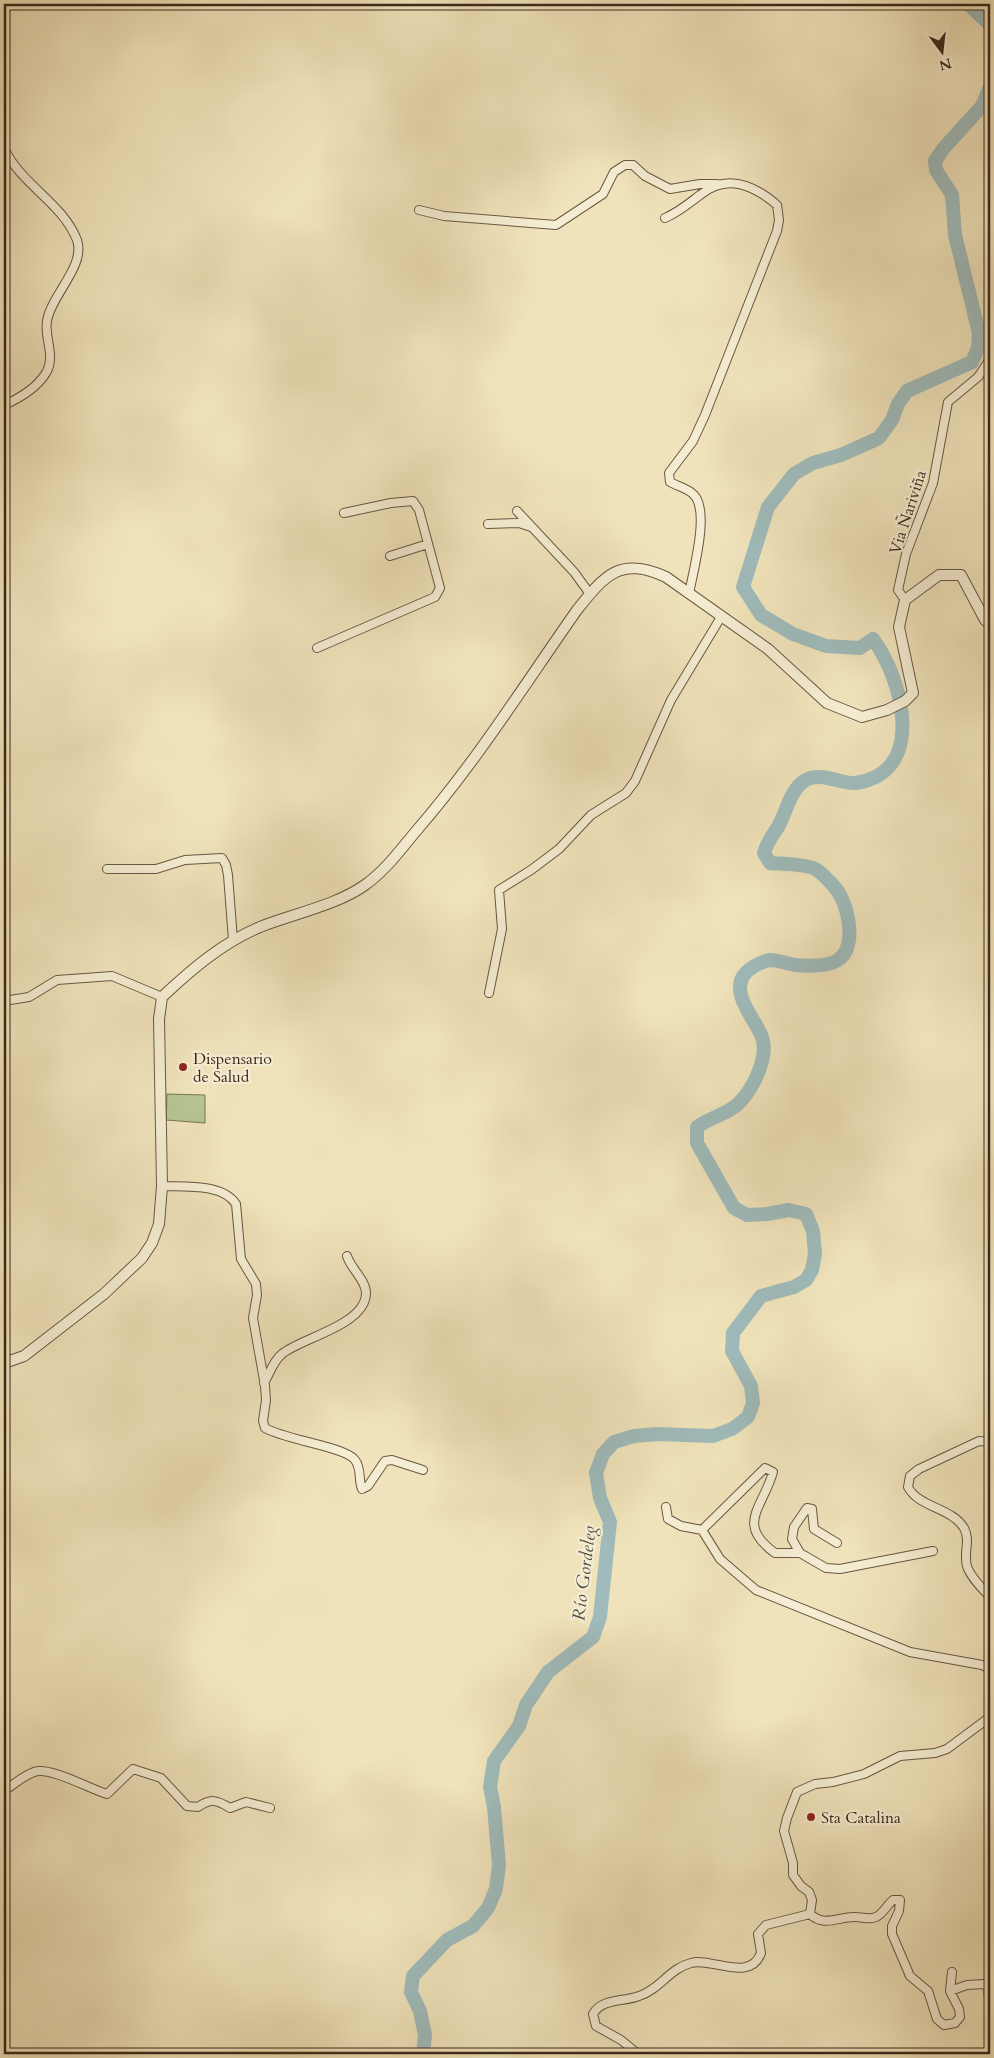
<svg xmlns="http://www.w3.org/2000/svg" width="994" height="2058" font-family="Cardo,serif">
  <style>
    .green { fill: #b7c492; stroke: #797656 }
    .lines { fill: none; stroke-linecap: round; stroke-linejoin: round }
    .river { stroke: #9fbbbb; stroke-width: 14 }
    .minor-casing { stroke: #685742; stroke-width: 10 }
    .tertiary-casing { stroke: #685742; stroke-width: 12 }
    .minor { stroke: #f5edd3; stroke-width: 8 }
    .tertiary { stroke: #f5edd3; stroke-width: 10 }
    .poi-dot { fill: #8f2418; stroke: #f5edd3; stroke-width: 2 }
    .labels { text-anchor: middle; stroke-width: 4.5; stroke-linejoin: round; paint-order: stroke }
    .street-label { font-size: 16px; fill: #3b281a; stroke: #f5edd3 }
    .poi-label { font-size: 16px; fill: #3b281a; stroke: #f5edd3; text-anchor: start }
    .water-label { font-size: 18px; font-style: italic; fill: #544d42; stroke: #f5edd3 }
  </style>
  <rect width="100%" height="100%" fill="#f0e3bb"/>
  <filter id="stains"><feTurbulence type="fractalNoise" baseFrequency=".004" numOctaves="4"/><feColorMatrix values="0 0 0 0 .2 0 0 0 0 .09 0 0 0 0 .02 0 0 0 .5 -.17"/></filter>
  <radialGradient id="worn" r=".72"><stop offset=".6" stop-color="#630" stop-opacity="0"/><stop offset="1" stop-color="#630" stop-opacity=".3"/></radialGradient>
  <path class="green" d="M167,1094l38,1v28l-39,-3z"/>
  <g class="lines">
    <path class="river" d="M968,4l22,21
      M423,2054l2,-19 -5,-24 -9,-19 2,-16 34,-36 26,-14 15,-18 8,-19 3,-24 -5,-58 -4,-20 4,-26 25,-35 7,-21 22,-33 45,-35 7,-20 10,-95 -10,-24 -4,-25 7,-19 11,-12 20,-6 24,-2 55,2 19,-7 16,-12 5,-14 -2,-17 -19,-35 1,-18 28,-37 33,-9 12,-7 6,-10 3,-16 -2,-23 -7,-17 -17,-4 -22,4 -20,1 -13,-7 -37,-65v-16c13,-10 30,-12 42,-24 14,-14 30,-46 23,-66 -6,-17 -32,-43 -18,-62 5,-7 18,-14 26,-15 8,0 18,4 26,5 34,3 57,-1 53,-40 -2,-17 -7,-32 -20,-44 -4,-4 -9,-10 -14,-12 -9,-5 -34,-5 -45,-6l-6,-10c3,-11 8,-17 14,-26 9,-16 11,-35 26,-46 16,-11 38,4 52,2 72,-11 46,-105 17,-144l-13,9 -34,-2 -33,-12 -32,-19 -18,-28 25,-80 26,-33 19,-11 28,-8 38,-17 13,-18 6,-16 9,-13 65,-29 6,-14 1,-15 -24,-98 -3,-40 -16,-25 -1,-9 8,-12 39,-43 8,-19"/>
    <g class="minor-casing">
      <path id="minor" d="M4,6l1,-2
        M4,148c17,37 58,54 73,92 9,26 -26,55 -30,81 -3,17 9,35 -1,52 -10,16 -26,25 -42,32
        M419,210l25,6 112,9 47,-31 11,-22 11,-7h8l12,11 25,13 30,-5h17
        M665,218c14,-6 23,-14 35,-23 27,-22 54,-10 77,10l2,15 -2,11 -72,184 -12,26 -24,32 1,9c7,4 19,7 24,13 16,17 -1,76 -5,99
        M517,511l57,61 16,22
        M488,524l31,-1 12,4
        M390,556l38,-12
        M905,600l-7,-10 8,-36 27,-71 15,-81 30,-25 12,-18
        M317,648l118,-51 5,-9 -21,-78 -6,-9 -22,2 -47,10
        M107,869h49l29,-9 37,-2 4,7 2,10 5,65
        M489,993l13,-64 -3,-39 32,-20 28,-21 32,-34 35,-22 9,-12 36,-81 50,-83
        M4,1001l25,-4 28,-17 55,-4 50,21
        M162,1186c22,1 60,-3 74,18l5,55 15,25 1,11 -4,23 12,68 1,14 -3,21 2,7c21,12 81,19 90,32 7,9 3,20 7,29l6,-3 17,-25 7,-1 31,10
        M264,1383c6,-10 9,-22 18,-29 19,-16 84,-29 84,-61 0,-13 -15,-24 -19,-37
        M990,1442l-11,-1 -60,28 -9,7 -2,11c11,21 43,20 56,41 7,13 -1,25 3,38 3,11 16,23 23,31
        M666,1507l2,12 13,7 21,4 63,-62 8,4c-10,36 -38,52 2,81h25l26,15 14,1 93,-18
        M702,1530l18,29 36,31 154,62 72,13 8,4
        M800,1553l-8,-14 2,-12 13,-19 5,1 2,20 23,14
        M4,1791c9,-6 19,-15 30,-19 15,-6 56,17 73,22l26,-25 28,9 26,28 11,1c13,-9 19,-7 32,1l16,-6 24,6
        M810,1914l2,-14 -3,-8 -8,-6 -8,-11v-12l-9,-32 3,-13 10,-26 18,-8 18,-2 31,-8 36,-18 35,-3 12,-4 43,-32
        M810,1914c15,14 29,2 46,3 7,0 13,3 20,0 7,-3 11,-12 17,-17h7l-1,11 -7,15v8l18,42 18,15 9,28 7,6 11,-2 5,-6 -1,-8 -9,-18 2,-19
        M950,1991l17,-6 17,-1 4,4 2,20
        M638,2054l-17,-14 -25,-14 -3,-12c9,-16 31,-12 46,-18 20,-6 31,-28 52,-33 21,-6 59,20 70,-10l-3,-19 8,-9 44,-11"/>
    </g>
    <g class="tertiary-casing">
      <path id="tertiary" d="M4,1363l20,-7 80,-62 38,-36 10,-15 7,-19 3,-38 -3,-167 3,-22c30,-28 60,-54 98,-70 33,-13 77,-22 105,-42 21,-15 36,-36 52,-55 59,-68 108,-146 160,-220 28,-35 43,-54 89,-33l102,72 59,54 35,14 25,-7 18,-9 8,-8 -14,-66 6,-27 34,-25h22l24,45 5,4"/>
    </g>
    <use href="#minor" class="minor"/>
    <use href="#tertiary" class="tertiary"/>
  </g>
  <g class="poi-dot">
    <circle cx="183" cy="1067" r="5"/>
    <circle cx="811" cy="1817" r="5"/>
  </g>
  <g class="labels">
    <g class="street-label">
      <text transform="translate(907 512) rotate(-72)" y="6">Via Ñariviña</text>
    </g>
    <g class="poi-label">
      <text x="193" y="1064">Dispensario<tspan x="193" dy="18">de Salud</tspan></text>
      <text x="821" y="1823">Sta Catalina</text>
    </g>
    <g class="water-label">
      <text transform="translate(584 1573) rotate(-83)" y="6">Río Gordeleg</text>
    </g>
  </g>
  <rect width="994" height="2058" fill="none" stroke="#f0e3bb" stroke-width="20"/>
  <rect x="5" y="5" width="984" height="2048" fill="none" stroke="#3b281a" stroke-width="2.5"/>
  <rect x="10" y="10" width="974" height="2038" fill="none" stroke="#3b281a"/>
  <g transform="translate(942 52) rotate(165)" stroke="#f5edd3" stroke-width="4" paint-order="stroke">
  <path d="M0-4L9 19L0 12L-9 19Z" fill="#3b281a"/>
  <text y="-8" font-size="14" font-weight="bold" text-anchor="middle" fill="#3b281a">N</text>
  </g>
  <rect width="100%" height="100%" filter="url(#stains)"/>
  <rect width="100%" height="100%" fill="url(#worn)"/>
</svg>
